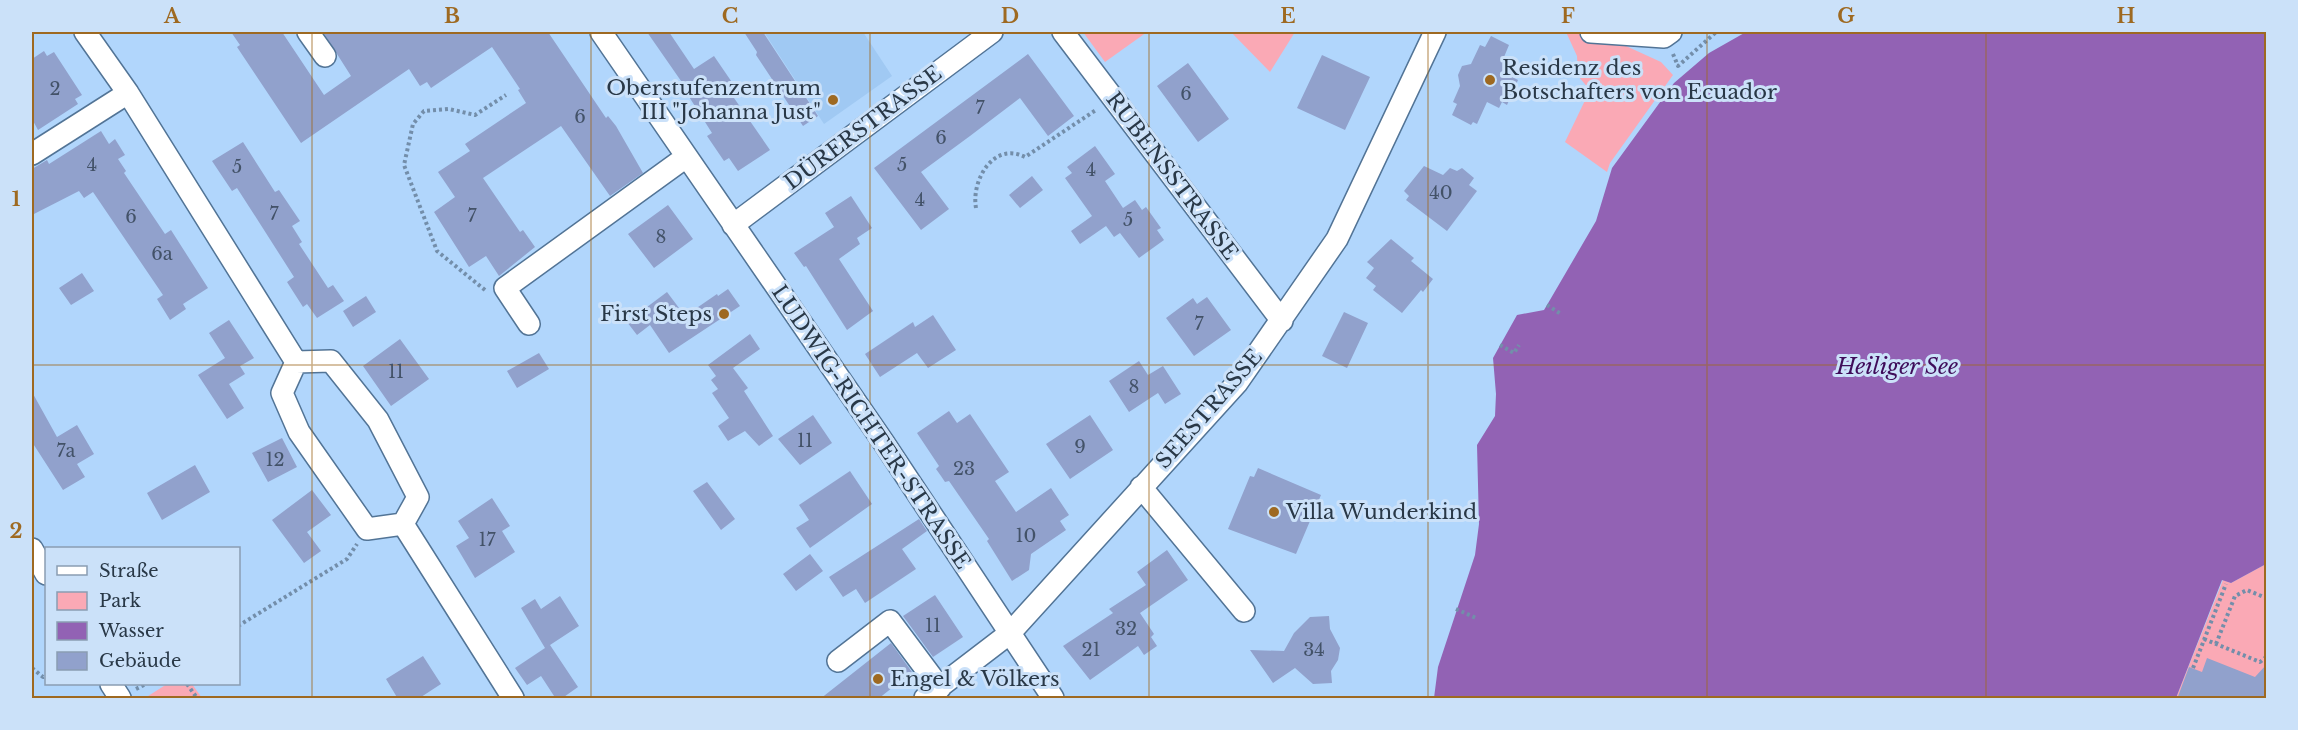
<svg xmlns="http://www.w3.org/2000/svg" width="2298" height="730" font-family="'Libre Baskerville',serif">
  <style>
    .built { fill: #a0c9f3 }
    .green { fill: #faa9b5 }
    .water { fill: #9262b4 }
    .building { fill: #91a1cc }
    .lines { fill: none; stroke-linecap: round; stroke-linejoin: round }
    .minor-casing { stroke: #527496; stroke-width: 24 }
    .path { stroke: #738eaa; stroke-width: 4; stroke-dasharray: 3 3; stroke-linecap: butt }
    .minor { stroke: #fff; stroke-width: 21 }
    .grid { fill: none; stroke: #9e6921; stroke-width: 1.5; stroke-opacity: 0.55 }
    .poi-dot { fill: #9e6921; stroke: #cbe1f9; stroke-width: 2 }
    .labels { text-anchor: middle; stroke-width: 6; stroke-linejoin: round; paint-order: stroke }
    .number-label { font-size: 18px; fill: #435268 }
    .poi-label { font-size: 21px; fill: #293847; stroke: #cbe1f9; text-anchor: start }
    .street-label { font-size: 21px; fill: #293847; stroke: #cbe1f9 }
    .water-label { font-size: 22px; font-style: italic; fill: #3f0c5a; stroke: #cbe1f9 }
    .neatline { fill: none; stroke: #9e6921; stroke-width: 2 }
    .grid-label { font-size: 20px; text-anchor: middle; font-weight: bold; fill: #9e6921 }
  </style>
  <rect width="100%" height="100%" fill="#b1d6fc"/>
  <path class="built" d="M764,32h99l29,44 -68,48z"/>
  <path class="green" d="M1083,32h64l-42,30z
    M1231,32h64l-25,40z
    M1566,32h16l20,12 24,2 35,16 12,13 -63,88 -3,9 -42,-30 25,-52 -12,-14 -1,-20z
    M2266,564v134h-90l47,-118 8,3z
    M167,684h25l10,14h-57z"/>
  <path class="water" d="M1746,32h520v532l-35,19 -9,-3 -46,118h-742l4,-31 37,-112 4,-31 -2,-79 18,-29 1,-22 -3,-36 24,-43 27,-5 3,-5 49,-84 16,-53 62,-85 35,-30z"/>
  <path class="building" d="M231,32h51l42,63 27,-19 -28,-44h225l58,86 2,-2 8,10 27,47 -33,23 -49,-70 -78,52 37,54 3,-2 12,17 -36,29 -13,-20 -17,11 -35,-55 21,-15 -17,-25 32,-21 -5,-7 61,-41 -8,-13 2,-1 -28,-42 -61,41 -4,-6 -7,4 -11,-17 -108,74 -64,-96 3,-2z
    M647,32h22l25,37 20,-13 26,38 -6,4 36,52 -32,21 -9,-13 -5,3 -17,-25 5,-3 -26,-41 2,-1z
    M744,32h19l55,84 -15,10 -47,-71 1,-3z
    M1491,36l18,9 -5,12 5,2 -7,13 16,8 -11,25 -5,-3 -3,6 -12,-6 -10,22 -4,-2 -2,3 -19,-10 5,-11 -4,-2 7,-16 -2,-11 4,-9 9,-2 9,-19 5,2z
    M44,51l3,5 7,-4 28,43 -7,4 3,5 -40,26 -6,-11v-60z
    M1028,54l46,62 -26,20 -28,-38 -50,38 -49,36 28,37 -28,21 -47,-62z
    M1322,55l48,22 -25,53 -48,-22z
    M1188,63l41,56 -31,23 -41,-56z
    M101,131l8,13 6,-5 10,16 -7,4 8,12 -2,2 41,61 6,-4 37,58 -25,16 3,5 -16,11 -13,-21 6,-4 -70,-103 -9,6 -5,-7 -47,24v-46l15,-9 2,4z
    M243,142l32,50 4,-2 21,31 -8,5 10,16 -3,2 29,44 5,-3 11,16 -27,17 -10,-14 -4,3 -16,-25 7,-5 -37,-58 -20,-31 -5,3 -20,-30z
    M1095,146l20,28 -10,7 18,27 12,-8 7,10 4,-3 15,21 -4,2 7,10 -25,18 -19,-25 -6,4 -8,-11 -26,18 -9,-13 21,-15 -27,-38 7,-5 -5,-6z
    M1424,166l19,9 7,-7 7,3 5,-3 12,10 -5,7 8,6 -30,40 -41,-31 3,-4 -5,-5z
    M1032,176l11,14 -23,18 -11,-13z
    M851,196l21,32 -15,10 3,6 -21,15 34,52 -26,19 -41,-64 -2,1 -10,-14 40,-26 -9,-14z
    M668,205l25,34 -39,29 -26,-34z
    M1391,239l23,19 -3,3 22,18 -10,13 -2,-2 -19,23 -29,-23 3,-4 -10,-8 8,-10 -7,-6z
    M82,273l12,18 -23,14 -12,-17z
    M728,289l12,17 -71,47 -19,-28 -13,10 -10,-13 40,-30 18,24 32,-22 1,2z
    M366,296l10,16 -23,15 -10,-16z
    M1207,297l24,33 -37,26 -28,-38 27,-20 4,6z
    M1344,312l24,11 -21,45 -25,-12z
    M933,315l23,35 -28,18 -11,-15 -37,24 -15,-23 48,-32 2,5z
    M229,320l25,38 -14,8 5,8 -16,10 15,24 -17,11 -29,-44 27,-17 -16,-25z
    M750,334l10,15 -27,19 15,20 -4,3 29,45 -14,10 -14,-15 -17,10 -10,-15 11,-8 -17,-25 6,-4 -7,-9 5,-4 -8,-11z
    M400,339l29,40 -38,27 -28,-40z
    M539,353l10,16 -32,19 -10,-17z
    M1139,361l9,14 15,-9 18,28 -16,10 -7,-11 -29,19 -20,-31z
    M32,392l25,45 20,-12 17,29 -17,10 8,13 -22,13 -31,-48z
    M949,411l8,12 13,-9 39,58 -14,9 21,31 35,-24 18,27 -9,6 6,9 -35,24 -2,16 -17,11 -25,-40 2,-2 -40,-58 -4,1 -4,-6 -5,-7 3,-3 -22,-33z
    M813,415l19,28 -32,22 -22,-26z
    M1090,415l23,35 -43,29 -24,-35z
    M282,438l15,29 -29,15 -16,-29z
    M195,465l15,27 -48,28 -15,-27z
    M1258,468l63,27 -25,59 -68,-25 22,-53 4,1z
    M850,471l22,33 -62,44 -14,-20 13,-8 -10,-15z
    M707,482l28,37 -14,11 -28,-39z
    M312,490l19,25 -24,17 14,19 -17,12 -32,-43z
    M492,498l18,28 -8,5 13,21 -40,26 -19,-32 13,-8 -11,-17z
    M919,519l8,12 -25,18 14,20 -51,34 -9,-14 -13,8 -14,-20z
    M1167,550l21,30 -48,33 14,21 -3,3 6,9 -13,9 -6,-9 -48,34 -27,-34 50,-33 -4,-4 37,-24 -9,-13z
    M810,554l13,17 -27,20 -13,-17z
    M935,595l28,42 -30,20 -30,-41z
    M560,596l19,30 -29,19 28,42 -17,12h-5l-15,-23 -14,9 -12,-17 30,-20 -24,-40 14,-9 6,10z
    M1329,616l1,13 10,19 -2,12 -7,11 1,12 -19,1 -18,-16 -22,15 -23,-33 34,1 10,-18 16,-16z
    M891,643l21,29 -34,27h-58z
    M423,656l18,28 -23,15h-20l-12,-20z
    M2207,658l48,19 11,-12v25l-3,9h-86l12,-32 13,5z"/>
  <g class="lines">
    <g class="minor-casing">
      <path id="minor" d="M85,32l43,61 168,269 -14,31 17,39 68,97 36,-5 110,174
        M308,32l17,24
        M601,32l283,411 169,255
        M1063,32l219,289
        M1591,32l73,5 7,-5
        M32,154l96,-61
        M733,225l259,-193
        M529,324l-24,-36 181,-131
        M296,362l35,-1 47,59 40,77 -15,27
        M1141,487l103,124
        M32,549l14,25
        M838,661l52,-40 50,67
        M111,684l9,14
        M925,698l85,-65 227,-250 100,-144 98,-207"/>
    </g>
    <path class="path" d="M1673,54l5,12 38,-34
      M976,208c-5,-27 17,-67 49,-51l71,-47
      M485,290l-48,-39 -33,-86 9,-41 11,-13 25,-2 26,6 31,-20
      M1547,305l14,9
      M1500,345l14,8 5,-8
      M1456,609l20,9
      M238,626l109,-67 10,-15
      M2204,639l56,23 6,-5
      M2216,644l19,-48 12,-6 19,8
      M32,668l11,9 3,-1
      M2193,668l33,-84
      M187,684l10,14
      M136,689l10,-5"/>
    <use href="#minor" class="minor"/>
  </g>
  <path class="grid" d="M312,32v666M591,32v666M870,32v666M1149,32v666M1428,32v666M1707,32v666M1986,32v666M32,365h2234"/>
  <g class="poi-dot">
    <circle cx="1490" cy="80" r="6"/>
    <circle cx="833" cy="100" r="6"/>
    <circle cx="724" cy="314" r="6"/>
    <circle cx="1274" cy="512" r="6"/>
    <circle cx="878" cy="679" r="6"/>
  </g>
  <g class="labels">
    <g class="number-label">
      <text x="55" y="95">2</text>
      <text x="1186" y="100">6</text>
      <text x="980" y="114">7</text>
      <text x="580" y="123">6</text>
      <text x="941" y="144">6</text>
      <text x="92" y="171">4</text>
      <text x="902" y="171">5</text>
      <text x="237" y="173">5</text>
      <text x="1091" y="176">4</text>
      <text x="1441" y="199">40</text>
      <text x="920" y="206">4</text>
      <text x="274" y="220">7</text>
      <text x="472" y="222">7</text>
      <text x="131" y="223">6</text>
      <text x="1128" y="226">5</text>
      <text x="661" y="243">8</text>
      <text x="162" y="260">6a</text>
      <text x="1199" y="330">7</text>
      <text x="396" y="378">11</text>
      <text x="1134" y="393">8</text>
      <text x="805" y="447">11</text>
      <text x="1080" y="453">9</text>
      <text x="66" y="457">7a</text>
      <text x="275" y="466">12</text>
      <text x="964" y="475">23</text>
      <text x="1026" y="542">10</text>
      <text x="487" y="546">17</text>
      <text x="933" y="632">11</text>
      <text x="1126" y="635">32</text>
      <text x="1091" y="656">21</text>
      <text x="1314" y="656">34</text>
    </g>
    <g class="poi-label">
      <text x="1502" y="75">Residenz des<tspan x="1502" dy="24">Botschafters von Ecuador</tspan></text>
      <text x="821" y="95" text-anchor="end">Oberstufenzentrum<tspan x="821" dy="24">III "Johanna Just"</tspan></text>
      <text x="712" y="321" text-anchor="end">First Steps</text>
      <text x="1286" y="519">Villa Wunderkind</text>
      <text x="890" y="686">Engel &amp; Völkers</text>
    </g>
    <g class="street-label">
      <text transform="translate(863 128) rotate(-37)" y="7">DÜRERSTRASSE</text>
      <text transform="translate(1172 176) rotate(53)" y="7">RUBENSSTRASSE</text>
      <text transform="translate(1209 409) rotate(-49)" y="7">SEESTRASSE</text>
      <text transform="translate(871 427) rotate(56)" y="7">LUDWIG-RICHTER-STRASSE</text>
    </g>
    <g class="water-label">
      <text x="1897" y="374">Heiliger See</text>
    </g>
  </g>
  <rect width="2298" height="730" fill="none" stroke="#cbe1f9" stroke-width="66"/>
  <rect x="45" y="547" width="195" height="138" fill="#cbe1f9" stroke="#8a9db2" stroke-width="1.5"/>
  <rect x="57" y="566" width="30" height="9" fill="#ffffff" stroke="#8a9db2" stroke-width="1.5"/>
  <text x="99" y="577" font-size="18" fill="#293847">Straße</text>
  <rect x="57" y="592" width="30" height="18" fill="#faa9b5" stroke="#8a9db2" stroke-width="1.5"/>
  <text x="99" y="607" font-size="18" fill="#293847">Park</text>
  <rect x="57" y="622" width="30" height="18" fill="#9262b4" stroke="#8a9db2" stroke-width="1.5"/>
  <text x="99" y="637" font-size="18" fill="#293847">Wasser</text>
  <rect x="57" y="652" width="30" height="18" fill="#91a1cc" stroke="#8a9db2" stroke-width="1.5"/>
  <text x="99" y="667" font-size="18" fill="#293847">Gebäude</text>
  <rect x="33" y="33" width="2232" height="664" class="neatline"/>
  <g class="grid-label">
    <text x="172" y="23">A</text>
    <text x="452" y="23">B</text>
    <text x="730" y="23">C</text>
    <text x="1010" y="23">D</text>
    <text x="1288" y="23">E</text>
    <text x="1568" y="23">F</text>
    <text x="1846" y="23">G</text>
    <text x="2126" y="23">H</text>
    <text x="16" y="206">1</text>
    <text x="16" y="538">2</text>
  </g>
</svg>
